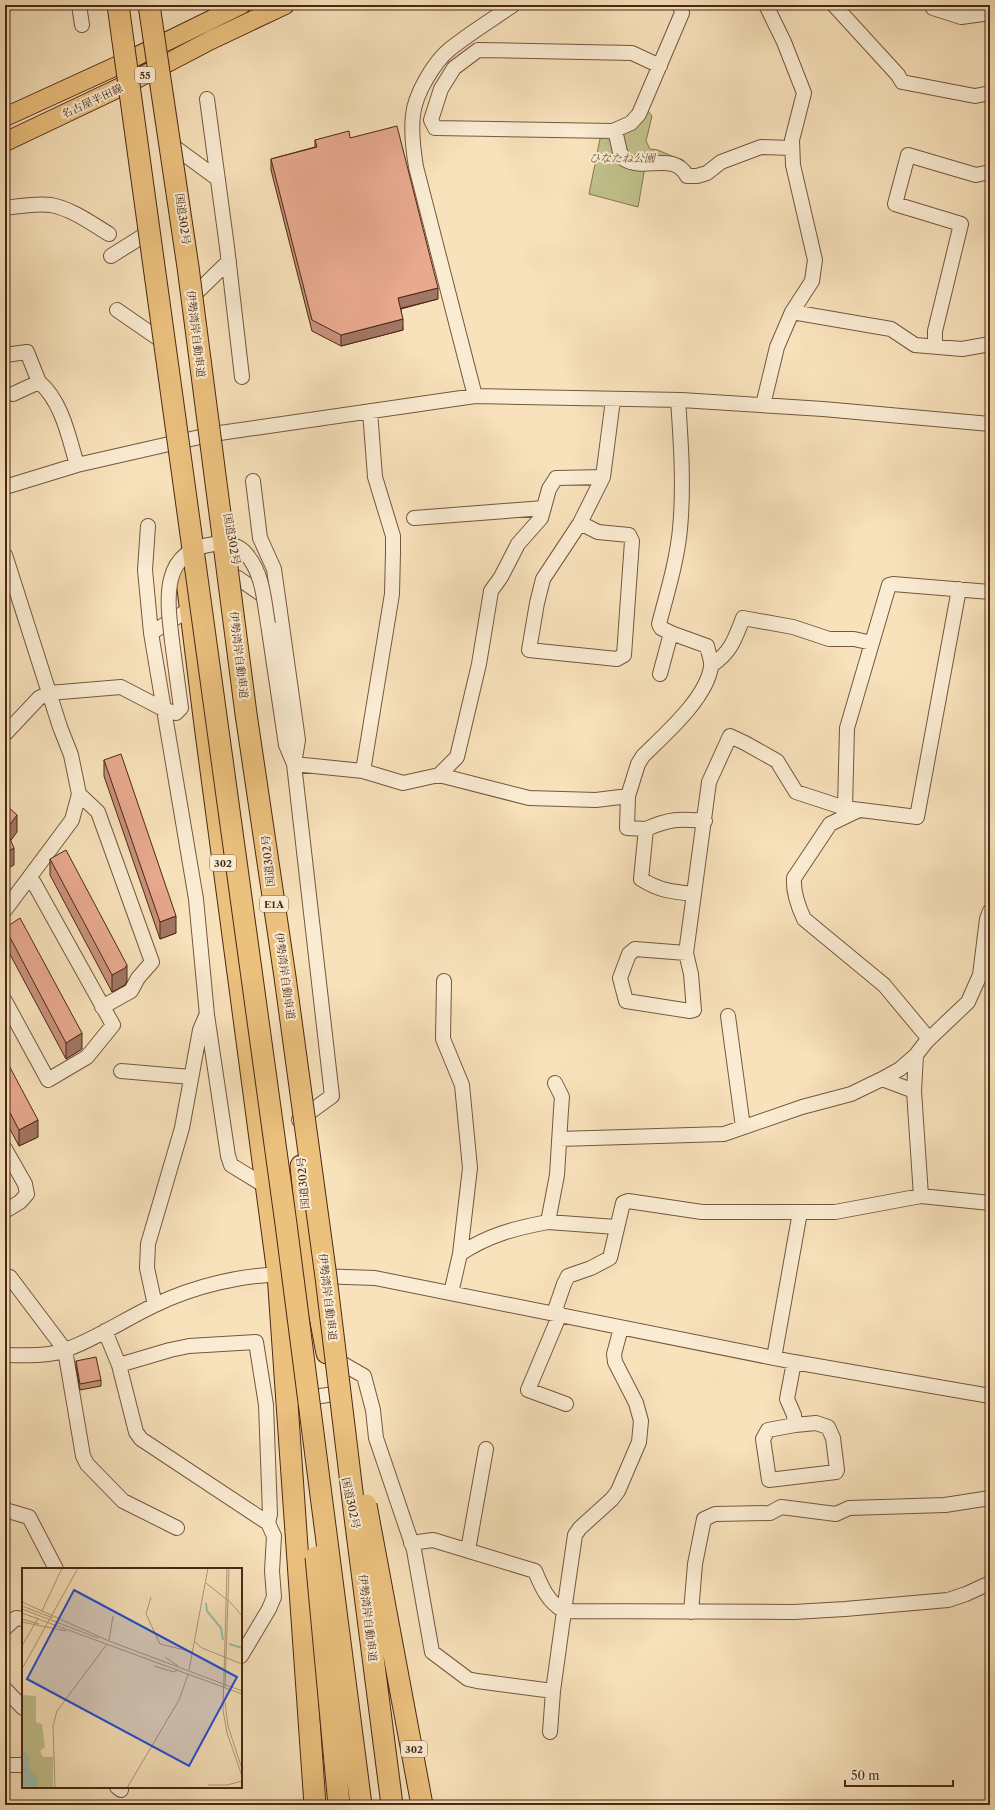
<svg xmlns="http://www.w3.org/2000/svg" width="995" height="1810" font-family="'Libre Caslon Text','Noto Serif JP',serif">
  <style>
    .green { fill: #c2c28d; stroke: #867550 }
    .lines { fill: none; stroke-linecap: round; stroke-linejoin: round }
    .minor-casing { stroke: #76563e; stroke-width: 16 }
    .major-casing { stroke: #4a2814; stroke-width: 20 }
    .highway-casing { stroke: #4a2814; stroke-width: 23 }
    .path { stroke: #4a2814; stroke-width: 2.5; stroke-dasharray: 3 2; stroke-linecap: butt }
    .minor { stroke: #faecd3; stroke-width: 14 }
    .major { stroke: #ecc17e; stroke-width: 18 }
    .highway { stroke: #ecc17e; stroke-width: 21 }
    .minor-bridge-casing { stroke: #76563e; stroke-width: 16; stroke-linecap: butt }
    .highway-bridge-casing { stroke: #4a2814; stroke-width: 23; stroke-linecap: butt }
    .minor-bridge { stroke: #faecd3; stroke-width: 14 }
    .highway-bridge { stroke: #ecc17e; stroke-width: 21 }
    .wall { fill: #c8917b; stroke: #4a2814 }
    .shaded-wall { fill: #a27664; stroke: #4a2814 }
    .building { fill: #e8a98f; stroke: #4a2814 }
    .labels { text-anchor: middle; stroke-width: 4; stroke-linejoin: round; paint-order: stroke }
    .shield { fill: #faecd3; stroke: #7f634d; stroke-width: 1 }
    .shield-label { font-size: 10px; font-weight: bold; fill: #4a2814 }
    .street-label { font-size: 11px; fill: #4a2814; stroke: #faecd3 }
    .park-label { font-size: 11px; font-style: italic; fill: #684e32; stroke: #faecd3 }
    .inset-river { fill: none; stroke: #9dbeae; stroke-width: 2 }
    .inset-road { fill: none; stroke: #b29878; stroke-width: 1 }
    .view { fill: #1d4ed8; fill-opacity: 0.15; stroke: #1d4ed8; stroke-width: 2 }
    .inset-edge { fill: none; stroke: #4a2814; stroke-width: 2 }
  </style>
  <rect width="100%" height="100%" fill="#f8e2bb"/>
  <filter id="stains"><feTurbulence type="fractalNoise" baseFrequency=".005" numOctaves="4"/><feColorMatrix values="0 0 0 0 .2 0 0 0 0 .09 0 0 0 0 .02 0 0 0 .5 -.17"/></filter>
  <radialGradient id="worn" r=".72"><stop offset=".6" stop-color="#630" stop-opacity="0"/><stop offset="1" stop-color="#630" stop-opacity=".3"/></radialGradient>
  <path class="green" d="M648,111l4,5 -6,25 4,8 8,1 16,7 -2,7 -27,3 -7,40 -49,-13 12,-60z"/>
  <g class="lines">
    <g class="minor-casing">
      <path id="minor" d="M79,5l3,20
        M834,5l64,70 4,7 73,14 15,-3
        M931,5l2,3 28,9 29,-4
        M660,66l-28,-13 -154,-3 -24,18 -13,21 -10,31 4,8 178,3 18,-8 8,-9 43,-101 -2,-8
        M207,99l20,148 15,130
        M615,130l5,22 4,7c21,13 50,-8 63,17h10l10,-3 14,-11 40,-15 31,1
        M173,146l45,33
        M5,208c15,-2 31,-5 46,-3 21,4 40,18 58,29
        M111,256l35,-22
        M194,295l35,-34
        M117,310l42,29
        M792,312l99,17 24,16 47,4 28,-5
        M935,346v-15l26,-107 -66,-20 13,-49 68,20 14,-3
        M5,355l22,-3 12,30
        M13,394l26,-12c23,19 30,56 38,83
        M475,396l-59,-229c-3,-18 -5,-35 -3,-52 2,-21 21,-53 37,-66 20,-16 43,-30 63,-44
        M763,405l14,-58 15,-35 20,-31 3,-21 -22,-95 -1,-25 12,-47 -20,-51 -18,-37
        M253,481l7,57 14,31 24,171 -4,24 38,332 -33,24
        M5,487l72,-22 136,-31 262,-38 206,4 142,9 167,15
        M414,518l130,-10
        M580,523l18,9 31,3 3,6 -8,114 -7,4 -88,-9 8,-47 6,-24 37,-56 23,-46 10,-77
        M148,526l-3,44 6,63 45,266 11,116 21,141 3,9 36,22
        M5,555l55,172 11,28 8,39 -7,26 -67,90
        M238,578l33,23
        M959,589l-42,228 -72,-9 2,-80 42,-143 4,-1 97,8
        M268,624l18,121 8,19
        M151,633l39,-24
        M712,665c19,-13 23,-26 31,-47l50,9 36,12h25l18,4
        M660,674l11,-41 -10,-5 -2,-4c8,-31 18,-63 21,-95 4,-42 1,-87 -2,-129
        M5,734l34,-36 10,-5 72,-6 44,23 11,3 5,-5 -9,-67
        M294,764l69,7 40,12 36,-8 18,-18 22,-93 12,-73 10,-14 17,-33 23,-26 8,-29 7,-11 47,-1
        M363,771l29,-177 1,-41v-17l-18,-59 -5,-66
        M439,775l90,23 67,2 32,-4 -1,32 19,1 -5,50c19,12 32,13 53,15
        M79,794l19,18 54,150 -14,16 -7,13 -29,16
        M628,796l10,-32 5,-8c22,-22 63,-57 68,-89 1,-7 -3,-15 -4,-21l-36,-13
        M859,810l-29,14 -36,54c-1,13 4,28 10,41l80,66 45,54
        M646,829c25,-11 33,-10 59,-8
        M686,953l-51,-4 -6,5 -9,24 6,23 64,10 4,-1 -3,-36 -5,-21 23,-171 21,-46 15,7 32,18 19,31 49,16
        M444,981l-1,58 19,46 8,83 -10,86
        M5,1001l43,79 39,-23 26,-32 -79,-142 -6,-4
        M728,1016l15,111
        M121,1071l70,6
        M882,1079l18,-10 16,-14
        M555,1083l7,14 -1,13 -4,65 -9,47 68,5
        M559,1139l165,-5 78,-27 49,-13 31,-15 32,12
        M5,1149l20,35 2,10 -7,8 -15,9
        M921,1196l-7,-105 2,-36 10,-13 42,-40 12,-27 7,-56 3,-8
        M318,1276l57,2 419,84 196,34
        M10,1277l55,73 18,106 4,8 36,37 54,27
        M451,1293l9,-39c28,-19 56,-26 88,-32
        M155,1305l-8,-37 1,-24 34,-116 18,-98 6,-14
        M554,1313l10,-29 4,-8 23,-8 19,-10 13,-55 5,-2 74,11h133l86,-16 69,7
        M560,1314l-32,76 38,14
        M621,1328l-7,26 1,8 21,41 5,18 -2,21 -21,49 -6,8 -32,29 -5,7 -11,76 230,1 51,-3 103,-9 18,-6 24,-11
        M105,1331l14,34 17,67 5,7 127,84 6,13 -2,35 2,26 -5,12 -28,47
        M5,1355c19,0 42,2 60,-5 31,-11 60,-31 90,-45 37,-18 90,-32 132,-30
        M331,1357l33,19 9,34 3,28 38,112 18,102 36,27 9,2 76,10
        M774,1358l26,-146
        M794,1362l-7,37 7,16 1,10 21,-2 12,4 5,11 4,32 -1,2 -67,8 -6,-41 5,-9 27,-5
        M119,1365l51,-15 19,-4 67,-4 10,63 4,109 -2,9
        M301,1399l33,-5
        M5,1510l24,7 27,52
        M411,1543l22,-3 102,31c7,17 13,31 29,40l-11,80 -3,41
        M468,1550l18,-101
        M691,1612l4,-48 9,-45 11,-5 55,-1 11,-6 55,7 13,-6 96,-3 45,-7
        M5,1628l11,-10 7,1
        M5,1689l18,19
        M5,1765h18
        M117,1787l4,3"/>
    </g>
    <g class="major-casing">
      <path id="major" d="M5,117l118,-54 118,-58
        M5,142l122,-58 84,-44 74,-35"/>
    </g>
    <g class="highway-casing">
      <path id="highway" d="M185,565l20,160 73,549 37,531
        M301,1166l11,109 15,78"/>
    </g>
    <path class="path" d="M5,1231l2,5v29"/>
    <use href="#minor" class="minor"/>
    <use href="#major" class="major"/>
    <use href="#highway" class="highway"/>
    <g class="minor-bridge-casing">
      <path id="minor-bridge" d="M172,641c-5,-42 -12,-90 42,-97 13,-1 25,0 33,11 16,19 17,46 21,69"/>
    </g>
    <g class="highway-bridge-casing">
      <path id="highway-bridge" d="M118,5l168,1219 75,581
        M149,5l39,262 58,447 39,263 41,300 30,248 36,280
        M366,1505l56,300
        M316,1557l23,248"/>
    </g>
    <use href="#minor-bridge" class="minor-bridge"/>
    <use href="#highway-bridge" class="highway-bridge"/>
  </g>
  <path class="wall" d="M350,138l88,161 -37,10 2,21 -62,16 -29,-15 -41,-161v-11l44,-12v-7z
    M104,760l72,173 -16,6 -56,-163z
    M50,859l77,122 -2,4 -13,7 -62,-117z
    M5,928l77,121 -16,10 -61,-114z
    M5,1058l33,79 -19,9 -14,-26z
    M76,1361l25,19v6l-21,4 -4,-23z"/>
  <path class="shaded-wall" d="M438,288v11l-40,10v-11z
    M403,319v11l-62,16v-11z
    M17,815v17l-11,15v-17z
    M14,848v17l-9,5v-17z
    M176,916v17l-16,6v-17z
    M127,965v16l-2,4 -13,7v-17z
    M82,1033v16l-16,10v-16z
    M38,1120v17l-19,9v-16z"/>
  <path class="building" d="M397,126l41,162 -40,10 5,21 -62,16 -29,-15 -41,-161 46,-12 -2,-7 34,-9 1,7z
    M121,754l55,162 -16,6 -56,-162z
    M5,804l12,11 -11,15 8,18 -9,5z
    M66,850l61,115 -2,3 -13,7 -62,-116z
    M20,918l62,115 -16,10 -61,-115z
    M5,1058l33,62 -19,10 -14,-27z
    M96,1357l5,23 -21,4 -4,-23z"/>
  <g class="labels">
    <g class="shield">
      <rect x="135" y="67" width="20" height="16" rx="3"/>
      <rect x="210" y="855" width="26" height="16" rx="3"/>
      <rect x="260" y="896" width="28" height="16" rx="3"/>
      <rect x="401" y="1741" width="26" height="16" rx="3"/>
    </g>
    <g class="shield-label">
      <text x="145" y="79">55</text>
      <text x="223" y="867">302</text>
      <text x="274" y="908">E1A</text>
      <text x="414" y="1753">302</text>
    </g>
    <g class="street-label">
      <text transform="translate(92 101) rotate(-25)" y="4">名古屋半田線</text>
      <text transform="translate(183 219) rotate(82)" y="4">国道302号</text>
      <text transform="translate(196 334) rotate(83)" y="4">伊勢湾岸自動車道</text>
      <text transform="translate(232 539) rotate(80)" y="4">国道302号</text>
      <text transform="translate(239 655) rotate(83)" y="4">伊勢湾岸自動車道</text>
      <text transform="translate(268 861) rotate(-96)" y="4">国道302号</text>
      <text transform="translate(285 976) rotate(82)" y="4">伊勢湾岸自動車道</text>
      <text transform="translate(303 1183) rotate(-95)" y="4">国道302号</text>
      <text transform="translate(328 1297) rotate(83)" y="4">伊勢湾岸自動車道</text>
      <text transform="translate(351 1503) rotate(78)" y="4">国道302号</text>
      <text transform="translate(368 1618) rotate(83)" y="4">伊勢湾岸自動車道</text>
    </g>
    <g class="park-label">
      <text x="622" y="162">ひなたね公園</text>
    </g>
  </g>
  <g transform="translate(22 1568)">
    <rect width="220" height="220" fill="#f8e2bb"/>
    <path d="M0,127l14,1v26l6,2 3,23 -5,4 3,6h10v31h-31z" fill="#c2c28d"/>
    <path d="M0,184h4l4,7 -2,7 10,15 -1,7h-11l-4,-6z" fill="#9dbeae"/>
    <path class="inset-river" d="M184,35l1,8 14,17 2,12M207,76l13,4"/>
    <path class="inset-road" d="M205,0l-4,142 4,23 15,43M184,15l25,20 11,13M129,29l-5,17 14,30 33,8M0,34l87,39 133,50M0,38l31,12M0,41l76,29M20,43l20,-43M0,45l220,81M0,51l17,5M0,54l44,9M87,72l4,-24M173,74l7,6 40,16M0,78l16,-28M143,89l13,9M132,98l20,6 4,-2M0,101l56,-101M167,102l19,-102M203,119l4,-119M203,134l3,24 14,43M186,217h19l15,-4M33,220l-2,-62 4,-15 50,-67M105,220l52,-88 9,-25"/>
    <path class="view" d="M52,22l163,87 -48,89 -162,-87z"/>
    <rect width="220" height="220" class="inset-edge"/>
  </g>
  <rect width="995" height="1810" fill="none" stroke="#f8e2bb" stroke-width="20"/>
  <rect x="6" y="6" width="983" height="1798" fill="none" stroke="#4a2814" stroke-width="2"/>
  <rect x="10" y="10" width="975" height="1790" fill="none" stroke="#4a2814"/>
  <path d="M845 1780v6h108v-6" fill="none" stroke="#4a2814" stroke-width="2"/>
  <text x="851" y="1780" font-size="12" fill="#4a2814" stroke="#faecd3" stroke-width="3" paint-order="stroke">50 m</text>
  <rect width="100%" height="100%" filter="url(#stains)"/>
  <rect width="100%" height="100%" fill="url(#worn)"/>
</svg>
